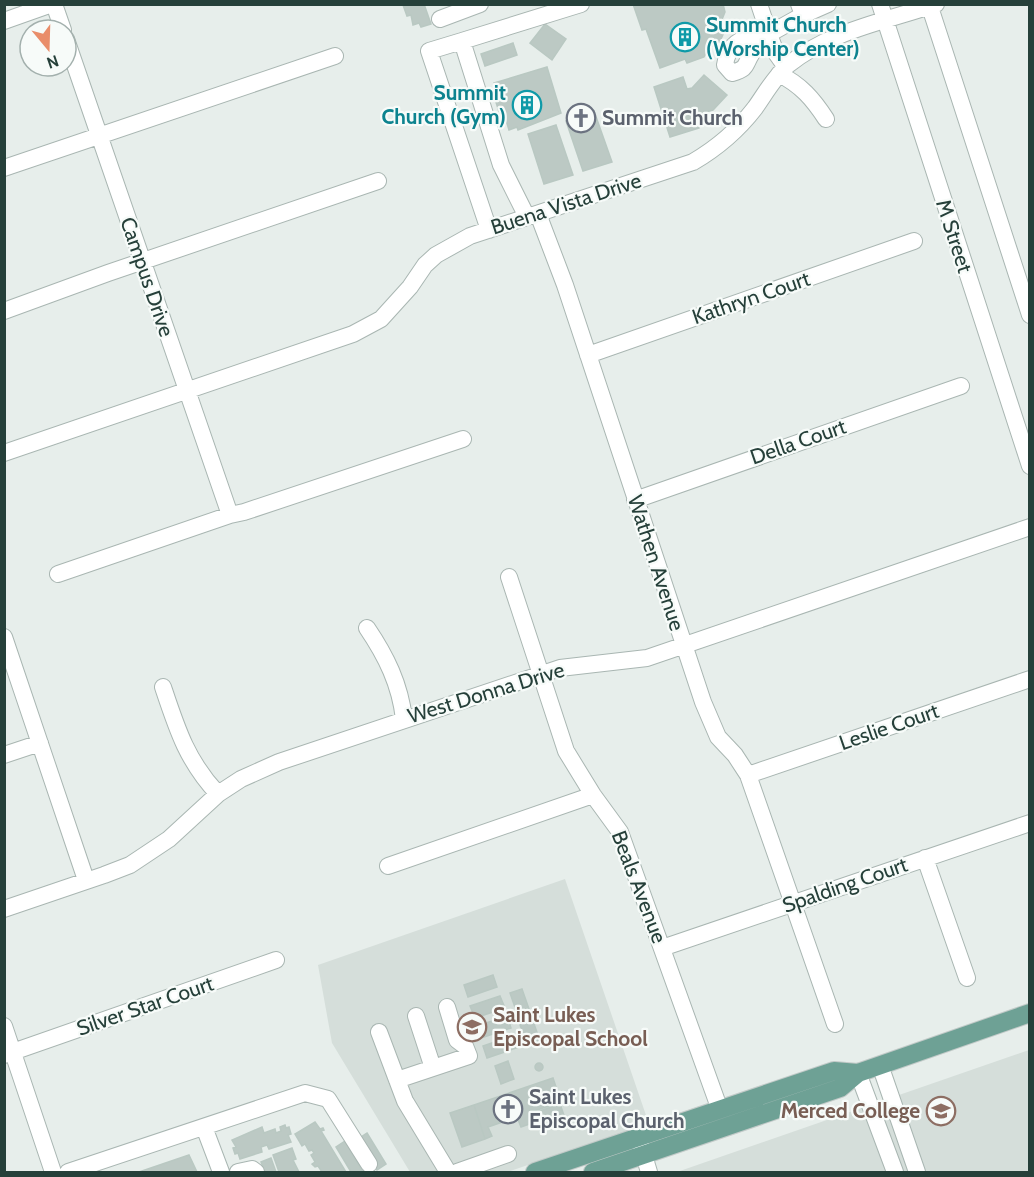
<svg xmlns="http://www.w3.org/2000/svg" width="1034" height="1177" font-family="Cabin,sans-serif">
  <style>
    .built { fill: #d5deda }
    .building { fill: #bcc9c4; stroke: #b9c8c2; stroke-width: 1.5 }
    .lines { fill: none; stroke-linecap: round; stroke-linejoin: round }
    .minor-casing { stroke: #a9b6b2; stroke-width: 18 }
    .major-casing { stroke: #c2cac8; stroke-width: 20 }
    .minor { stroke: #fff; stroke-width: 16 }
    .major { stroke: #6ea195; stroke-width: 18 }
    .labels { text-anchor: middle; stroke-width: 4.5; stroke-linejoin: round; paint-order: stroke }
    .culture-label { font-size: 21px; font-weight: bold; fill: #0d838f; stroke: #f7fbf9; text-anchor: start }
    .worship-label { font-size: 21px; font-weight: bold; fill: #5b616d; stroke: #f7fbf9; text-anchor: start }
    .street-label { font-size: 21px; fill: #26403a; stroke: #f7fbf9 }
    .education-label { font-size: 21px; font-weight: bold; fill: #785e54; stroke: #f7fbf9; text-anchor: start }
  </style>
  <rect width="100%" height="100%" fill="#e7eeeb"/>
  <path class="built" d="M565,879l84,245 -142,48h-97l-78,-129 -14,-78z
    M1029,1050v122h-352z"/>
  <path class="building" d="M424,4l7,20 -10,3 -2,-4 -6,2 -2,-10 -4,1 -4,-11z
    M633,4h90l2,8 -6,15 6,3 -8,18 -7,-3 -6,12 -17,6 -2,-4 -25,9 -14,-39 -4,1z
    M545,24l21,15 -14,21 -22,-17z
    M513,43l4,12 -32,11 -4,-12z
    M547,67l14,46 -43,17 -1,-3 -8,3 -3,-10 -4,1 -8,-25 4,-1 -4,-12z
    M704,75l23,20 -14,15 -18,5 4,13 -29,9 -16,-50 29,-10 4,12 5,-1z
    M594,111l18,51 -29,9 -17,-50z
    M556,125l17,50 -29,9 -16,-50z
    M493,975l4,12 -29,10 -4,-12z
    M522,989l7,20 -12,4 -7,-20z
    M500,996l5,12 -30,10 -5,-12z
    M507,1016l4,12 -30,10 -4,-12z
    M532,1018l8,23 -13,4 -8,-23z
    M515,1035l4,12 -32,11 -4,-12z
    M508,1061l6,18 -13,5 -6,-18z
    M535 1067a4 4 0 1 1 8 0a4 4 0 1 1-8 0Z
    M553,1078l8,24 -30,10 4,10 -14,5 -4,-10 -29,10 4,9 -7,3 -11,-34z
    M560,1104l6,17 -26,9 -6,-17z
    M474,1105l11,34 -23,8 -12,-34z
    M315,1122l5,7 3,-1 1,2 -3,1 25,41h-24l-4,-6 -3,1 -3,-3 3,-2 -4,-7 3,-2 -2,-3 -3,1 -4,-7 -3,2 -7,-12z
    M285,1125l1,3 3,-1 2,7 -3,1 3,7 -22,7 -2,-4 -6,2 1,5 -22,7 -2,-6 -3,1 -2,-6 3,-1 -4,-7 30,-13 2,6 11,-4 1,4 5,-2 -1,-4z
    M367,1133l19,31 -9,6 -19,-31z
    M345,1141l18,31h-12l-15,-25z
    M292,1148l4,11 -3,1 6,12h-20l-6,-17z
    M189,1155l8,17h-58z
    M271,1158l5,14h-11l-4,-10z"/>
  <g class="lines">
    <g class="minor-casing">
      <path id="minor" d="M54,4l9,26
        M759,4l10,30 34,-19
        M799,4l4,11 25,-11
        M880,4l150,462
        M929,4l101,311
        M440,19l40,-15
        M4,21l48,-17
        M761,32l8,2c-5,6 -13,12 -17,19 -8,12 -3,15 -20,20l-7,-8c3,-22 16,-26 36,-33z
        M769,34l7,19 10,14
        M66,39l164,476
        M462,41l119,-37
        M779,74c22,11 34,25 47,45
        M4,168l331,-112
        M538,214l27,71 138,417 15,35 17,18 13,20 87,249
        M489,230l-60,-179 33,-10 39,124 26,52
        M4,311l104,-38 270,-92
        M588,355l326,-114
        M4,453l349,-119 28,-15 29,-32 15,-22 11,-10 34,-19 223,-74c24,-14 45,-32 62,-54 10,-14 20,-32 33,-43 41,-34 99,-44 148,-61
        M635,500l326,-114
        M58,574l172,-59 14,-3 219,-73
        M509,577l57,174 27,44 27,37 100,278
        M367,628c19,28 33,56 37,91
        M4,637l82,243
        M163,687c14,42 24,74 55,107
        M4,755l36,-12
        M748,775l282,-96
        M925,858l42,120
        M388,866l205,-71
        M4,909l100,-34 26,-10 39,-26 49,-45 23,-15 38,-17 281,-94 87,-10 383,-131
        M662,948l368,-125
        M416,1016l17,52
        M4,1026l49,146
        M379,1032l26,69 43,71
        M4,1055l272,-95
        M880,1065l37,107
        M858,1073l37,99
        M397,1080l72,-24 -4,-10 -8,-6 -10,-33
        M204,1127l17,45
        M640,1142l9,30
        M68,1172l237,-79 23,6 41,65
        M238,1172l14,-3 4,3
        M457,1172l51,-18"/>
    </g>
    <g class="major-casing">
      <path id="major" d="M535,1172l299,-101 24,2
        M593,1172l247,-84 18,-15 172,-60"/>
    </g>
    <use href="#minor" class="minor"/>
    <use href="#major" class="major"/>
  </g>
  <defs>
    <g id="building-ring" transform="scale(1.5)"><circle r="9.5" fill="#f7fbf9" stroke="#0f9aa8" stroke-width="1.5"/><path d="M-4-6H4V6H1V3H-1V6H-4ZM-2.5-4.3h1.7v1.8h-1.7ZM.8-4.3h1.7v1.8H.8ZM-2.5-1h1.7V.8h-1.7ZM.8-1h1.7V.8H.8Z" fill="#0f9aa8"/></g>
    <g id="church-ring" transform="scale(1.5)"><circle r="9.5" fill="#f7fbf9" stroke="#6b7280" stroke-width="1.5"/><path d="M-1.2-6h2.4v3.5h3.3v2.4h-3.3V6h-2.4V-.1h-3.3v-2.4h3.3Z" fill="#6b7280"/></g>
    <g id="school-ring" transform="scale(1.5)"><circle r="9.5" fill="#f7fbf9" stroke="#8d6e63" stroke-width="1.5"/><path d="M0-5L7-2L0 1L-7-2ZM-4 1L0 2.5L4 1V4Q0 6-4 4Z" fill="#8d6e63"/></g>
    <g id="university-ring" transform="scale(1.5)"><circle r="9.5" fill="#f7fbf9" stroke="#8d6e63" stroke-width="1.5"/><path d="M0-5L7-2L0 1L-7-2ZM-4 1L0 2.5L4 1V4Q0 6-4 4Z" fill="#8d6e63"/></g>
  </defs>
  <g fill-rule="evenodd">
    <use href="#building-ring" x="685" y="37"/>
    <use href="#building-ring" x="527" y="105"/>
    <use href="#church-ring" x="581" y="118"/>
    <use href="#school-ring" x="472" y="1027"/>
    <use href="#church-ring" x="508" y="1109"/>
    <use href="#university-ring" x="941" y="1111"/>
  </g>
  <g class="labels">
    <g class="culture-label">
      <text x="706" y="32">Summit Church<tspan x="706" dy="24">(Worship Center)</tspan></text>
      <text x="506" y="100" text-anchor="end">Summit<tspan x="506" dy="24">Church (Gym)</tspan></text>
    </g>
    <g class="worship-label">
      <text x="602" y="125">Summit Church</text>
      <text x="529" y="1104">Saint Lukes<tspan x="529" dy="24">Episcopal Church</tspan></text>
    </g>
    <g class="street-label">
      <text transform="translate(566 204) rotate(-18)" y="7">Buena Vista Drive</text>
      <text transform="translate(954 236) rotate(72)" y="7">M Street</text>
      <text transform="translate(147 277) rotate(71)" y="7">Campus Drive</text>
      <text transform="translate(751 298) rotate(-19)" y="7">Kathryn Court</text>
      <text transform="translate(798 442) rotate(-19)" y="7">Della Court</text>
      <text transform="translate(656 563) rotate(72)" y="7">Wathen Avenue</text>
      <text transform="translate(486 693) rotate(-17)" y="7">West Donna Drive</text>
      <text transform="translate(889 727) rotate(-19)" y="7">Leslie Court</text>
      <text transform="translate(845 885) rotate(-19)" y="7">Spalding Court</text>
      <text transform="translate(639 887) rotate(69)" y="7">Beals Avenue</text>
      <text transform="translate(145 1006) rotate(-19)" y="7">Silver Star Court</text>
    </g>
    <g class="education-label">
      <text x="493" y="1022">Saint Lukes<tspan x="493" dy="24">Episcopal School</tspan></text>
      <text x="920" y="1118" text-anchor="end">Merced College</text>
    </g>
  </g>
  <rect width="1034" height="1177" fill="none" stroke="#26403a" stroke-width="12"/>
  <g transform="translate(48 48) rotate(161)"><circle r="28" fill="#f7fbf9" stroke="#a3b0ad" stroke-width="1.5"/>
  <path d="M0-4.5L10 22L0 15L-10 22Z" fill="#e98d6a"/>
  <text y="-9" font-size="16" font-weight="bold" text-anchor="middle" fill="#26403a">N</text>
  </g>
</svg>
